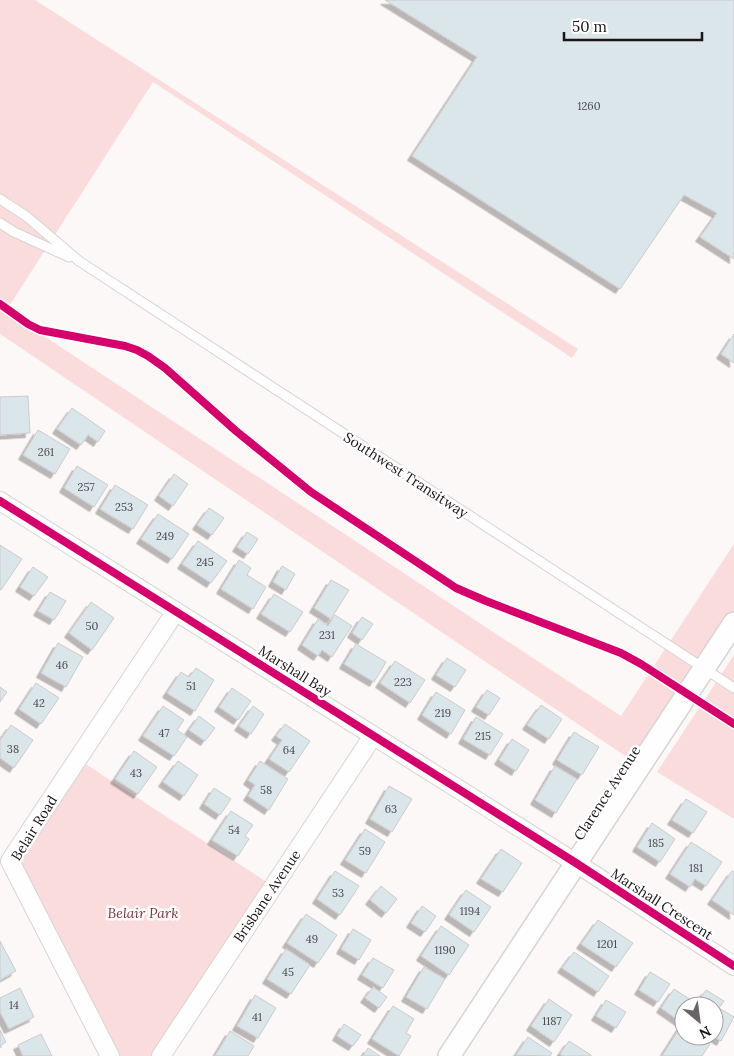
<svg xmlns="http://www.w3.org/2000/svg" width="734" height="1056" font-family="Lora,serif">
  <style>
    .green { fill: #fadcdd }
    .building { fill: #dbe6eb; stroke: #cccbcb; filter: url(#shadow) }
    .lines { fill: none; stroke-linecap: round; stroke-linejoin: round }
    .service-casing { stroke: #d8d4d4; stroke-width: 11 }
    .minor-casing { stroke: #d8d4d4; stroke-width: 20 }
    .tertiary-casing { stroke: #d8d4d4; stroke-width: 24 }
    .service { stroke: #fffefe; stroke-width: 9 }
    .minor { stroke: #fffefe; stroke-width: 18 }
    .tertiary { stroke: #fffefe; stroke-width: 21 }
    .cycleway-casing { stroke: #fff; stroke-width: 11 }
    .cycleway { stroke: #d6006c; stroke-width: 8 }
    .labels { text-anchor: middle; stroke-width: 5; stroke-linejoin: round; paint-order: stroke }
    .number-label { font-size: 11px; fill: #4a494b }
    .street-label { font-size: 14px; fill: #1a1516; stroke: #fff }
    .park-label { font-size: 14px; font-style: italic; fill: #7f323b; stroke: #fff }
  </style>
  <defs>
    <filter id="shadow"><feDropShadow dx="-4.5" dy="4.5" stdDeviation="0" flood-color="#0004"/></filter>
  </defs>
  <rect width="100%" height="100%" fill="#fdf8f8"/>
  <path class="green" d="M0,0h35l543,349 -6,9 -419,-276 -147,229 615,405 113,-172v79l-94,143 -640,-432z
    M734,655v164l-77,-47z
    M78,759l195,127 -112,170h-51l-100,-195z"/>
  <path class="building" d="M385,0h349v259l-34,-22 17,-24 -33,-18 -64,94 -208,-133 65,-99z
    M734,334v29l-13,-9z
    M28,396l2,37 -30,2v-38z
    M72,408l33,23 -7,11 -10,-7 -7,10 -24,-16z
    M38,430l32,19 -15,25 -32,-19z
    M77,466l31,19 -14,22 -30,-19z
    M174,474l14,10 -15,22 -14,-10z
    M115,485l33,20 -15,24 -33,-20z
    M209,508l15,10 -12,17 -15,-10z
    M158,514l31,20 -17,25 -31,-20z
    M247,532l11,7 -10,15 -11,-7z
    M198,541l29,20 -16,22 -29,-19z
    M0,545l22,14 -21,31 -1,-1z
    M239,560l12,8 -4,7 19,12 -13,22 -32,-20z
    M282,566l13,8 -9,16 -13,-8z
    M33,567l15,10 -14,19 -14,-9z
    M331,580l18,10 -18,29 -17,-11z
    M50,592l16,9 -12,19 -16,-9z
    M274,594l29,18 -13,20 -29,-18z
    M91,602l23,16 -22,32 -23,-17z
    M335,615l17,11 -20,31 -10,-7 -4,6 -16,-11 16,-26 10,7z
    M362,617l11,7 -11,16 -10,-7z
    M58,643l25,14 -17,30 -25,-14z
    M356,644l30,18 -12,20 -30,-18z
    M447,658l19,12 -11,17 -19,-12z
    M395,661l30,19 -15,23 -30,-20z
    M196,668l18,12 -19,31 -28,-18 14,-21 8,5z
    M36,683l23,15 -18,26 -22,-15z
    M0,687l7,5 -7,10z
    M232,688l19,13 -13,19 -19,-13z
    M487,690l13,8 -11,17 -13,-8z
    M436,692l29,18 -14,24 -29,-19z
    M541,705l21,14 -13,20 -22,-14z
    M163,706l21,14 -7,10 10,7 -13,19 -31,-20z
    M253,706l11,8 -13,20 -12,-8z
    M199,716l16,12 -10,13 -16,-11z
    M476,717l27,17 -13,21 -27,-16z
    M285,724l25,17 -21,31 -20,-13 13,-19 -6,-4z
    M11,725l22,15 -19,28 -14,-10v-18z
    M574,732l25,15 -17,28 -25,-15z
    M512,739l17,11 -13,21 -17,-11z
    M134,751l23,16 -19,27 -23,-15z
    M178,761l20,14 -14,21 -21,-14z
    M260,761l28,18 -19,31 -21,-14 7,-11 -7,-5z
    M555,766l22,13 -21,34 -21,-13z
    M389,786l23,13 -20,33 -22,-13z
    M214,788l17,11 -11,16 -16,-11z
    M686,799l21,13 -14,21 -21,-13z
    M231,811l22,14 -8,11 4,3 -11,17 -26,-16z
    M652,823l23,16 -15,23 -23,-15z
    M365,829l20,13 -19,31 -21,-13z
    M691,842l31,20 -16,24 -11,-7 -5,8 -20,-13z
    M501,849l21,14 -19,29 -22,-13z
    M335,871l24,15 -19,29 -23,-16z
    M732,871l2,1v43l-22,-15z
    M381,886l16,13 -11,14 -16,-13z
    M466,890l25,17 -17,25 -25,-17z
    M422,906l14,10 -11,16 -14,-9z
    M306,914l31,21 -19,28 -31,-20z
    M598,920l35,23 -17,24 -35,-23z
    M441,926l28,19 -20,30 -28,-19z
    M353,929l18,11 -12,20 -18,-11z
    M0,941l16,30 -16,9z
    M286,949l24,16 -19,29 -24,-15z
    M574,952l35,24 -11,16 -36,-24z
    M373,958l21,12 -11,18 -21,-13z
    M424,967l21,12 -18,30 -21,-12z
    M650,972l20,12 -12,18 -19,-12z
    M373,987l14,10 -8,11 -14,-10z
    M20,988l14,29 -25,12 -9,-17v-14z
    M674,989l20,13 -3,4h-7v11l-3,5 -20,-14z
    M706,990l18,11 -5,7 15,9 -13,24 -8,-5 1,-30h-19z
    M255,995l21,13 -18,30 -21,-12z
    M549,999l23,16 -18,27 -23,-16z
    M606,1000l20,12 -10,16 -20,-12z
    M393,1006l21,13 -8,14 5,3 -12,20 -27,-17z
    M344,1024l17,11 -8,11 -16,-10z
    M681,1026l3,1v9h14l12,8 -8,12h-40z
    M0,1030l6,12 -6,4z
    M230,1031l24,15 -6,10h-33z
    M41,1034l11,22h-29l-5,-11z
    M528,1037l24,16 -2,3 -34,-1z
    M569,1041l22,14v1h-28l-3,-2z
    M368,1048l12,8h-17z"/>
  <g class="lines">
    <g class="service-casing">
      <path id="service" d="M0,199l26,17 53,45 655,427
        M0,223l14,9 55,25"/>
    </g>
    <g class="minor-casing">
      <path id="minor" d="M0,501l576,362 158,103
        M110,1056l-100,-195 166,-250
        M161,1056l212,-320"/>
    </g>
    <g class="tertiary-casing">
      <path id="tertiary" d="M449,1056l285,-433"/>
    </g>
    <use href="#service" class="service"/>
    <use href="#minor" class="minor"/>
    <use href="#tertiary" class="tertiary"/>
    <g class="cycleway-casing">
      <path id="cycleway" d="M0,304l28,20 12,6 85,16 12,4 11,6 17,12 71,63 75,61 145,96 30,13 135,52 20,11 93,60
        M0,501l576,362 158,103"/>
    </g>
    <use href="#cycleway" class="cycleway"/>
  </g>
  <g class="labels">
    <g class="number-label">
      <text x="589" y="110">1260</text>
      <text x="46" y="456">261</text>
      <text x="86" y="491">257</text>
      <text x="124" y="511">253</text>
      <text x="165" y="540">249</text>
      <text x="205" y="566">245</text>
      <text x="92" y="630">50</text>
      <text x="327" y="639">231</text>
      <text x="62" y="669">46</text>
      <text x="403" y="686">223</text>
      <text x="191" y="690">51</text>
      <text x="39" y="707">42</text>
      <text x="443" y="717">219</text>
      <text x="164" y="737">47</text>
      <text x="483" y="740">215</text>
      <text x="13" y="753">38</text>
      <text x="289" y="754">64</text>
      <text x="136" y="777">43</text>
      <text x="266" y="794">58</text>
      <text x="391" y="813">63</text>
      <text x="234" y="834">54</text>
      <text x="656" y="847">185</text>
      <text x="365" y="855">59</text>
      <text x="696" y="872">181</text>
      <text x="338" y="897">53</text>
      <text x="470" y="915">1194</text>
      <text x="312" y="943">49</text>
      <text x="607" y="948">1201</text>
      <text x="445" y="954">1190</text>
      <text x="288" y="976">45</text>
      <text x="14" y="1009">14</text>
      <text x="257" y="1021">41</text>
      <text x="552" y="1025">1187</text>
    </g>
    <g class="street-label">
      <text transform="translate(406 475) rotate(33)" y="5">Southwest Transitway</text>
      <text transform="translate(295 671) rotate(32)" y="5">Marshall Bay</text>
      <text transform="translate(607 793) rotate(-57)" y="5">Clarence Avenue</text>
      <text transform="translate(34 828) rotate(-58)" y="5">Belair Road</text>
      <text transform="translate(267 896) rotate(-56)" y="5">Brisbane Avenue</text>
      <text transform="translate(662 904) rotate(33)" y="5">Marshall Crescent</text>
    </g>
    <g class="park-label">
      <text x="143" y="918">Belair Park</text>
    </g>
  </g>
  <g transform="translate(699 1021) rotate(151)"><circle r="24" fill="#ffffff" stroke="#a3a1a2"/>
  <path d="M0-4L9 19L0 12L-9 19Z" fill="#696465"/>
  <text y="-8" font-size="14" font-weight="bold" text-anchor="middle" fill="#1a1516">N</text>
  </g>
  <path d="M564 32v8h138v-8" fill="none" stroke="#1a1516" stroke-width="2.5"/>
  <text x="572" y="32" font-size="15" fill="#1a1516" stroke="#ffffff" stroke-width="4" paint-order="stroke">50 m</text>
</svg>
